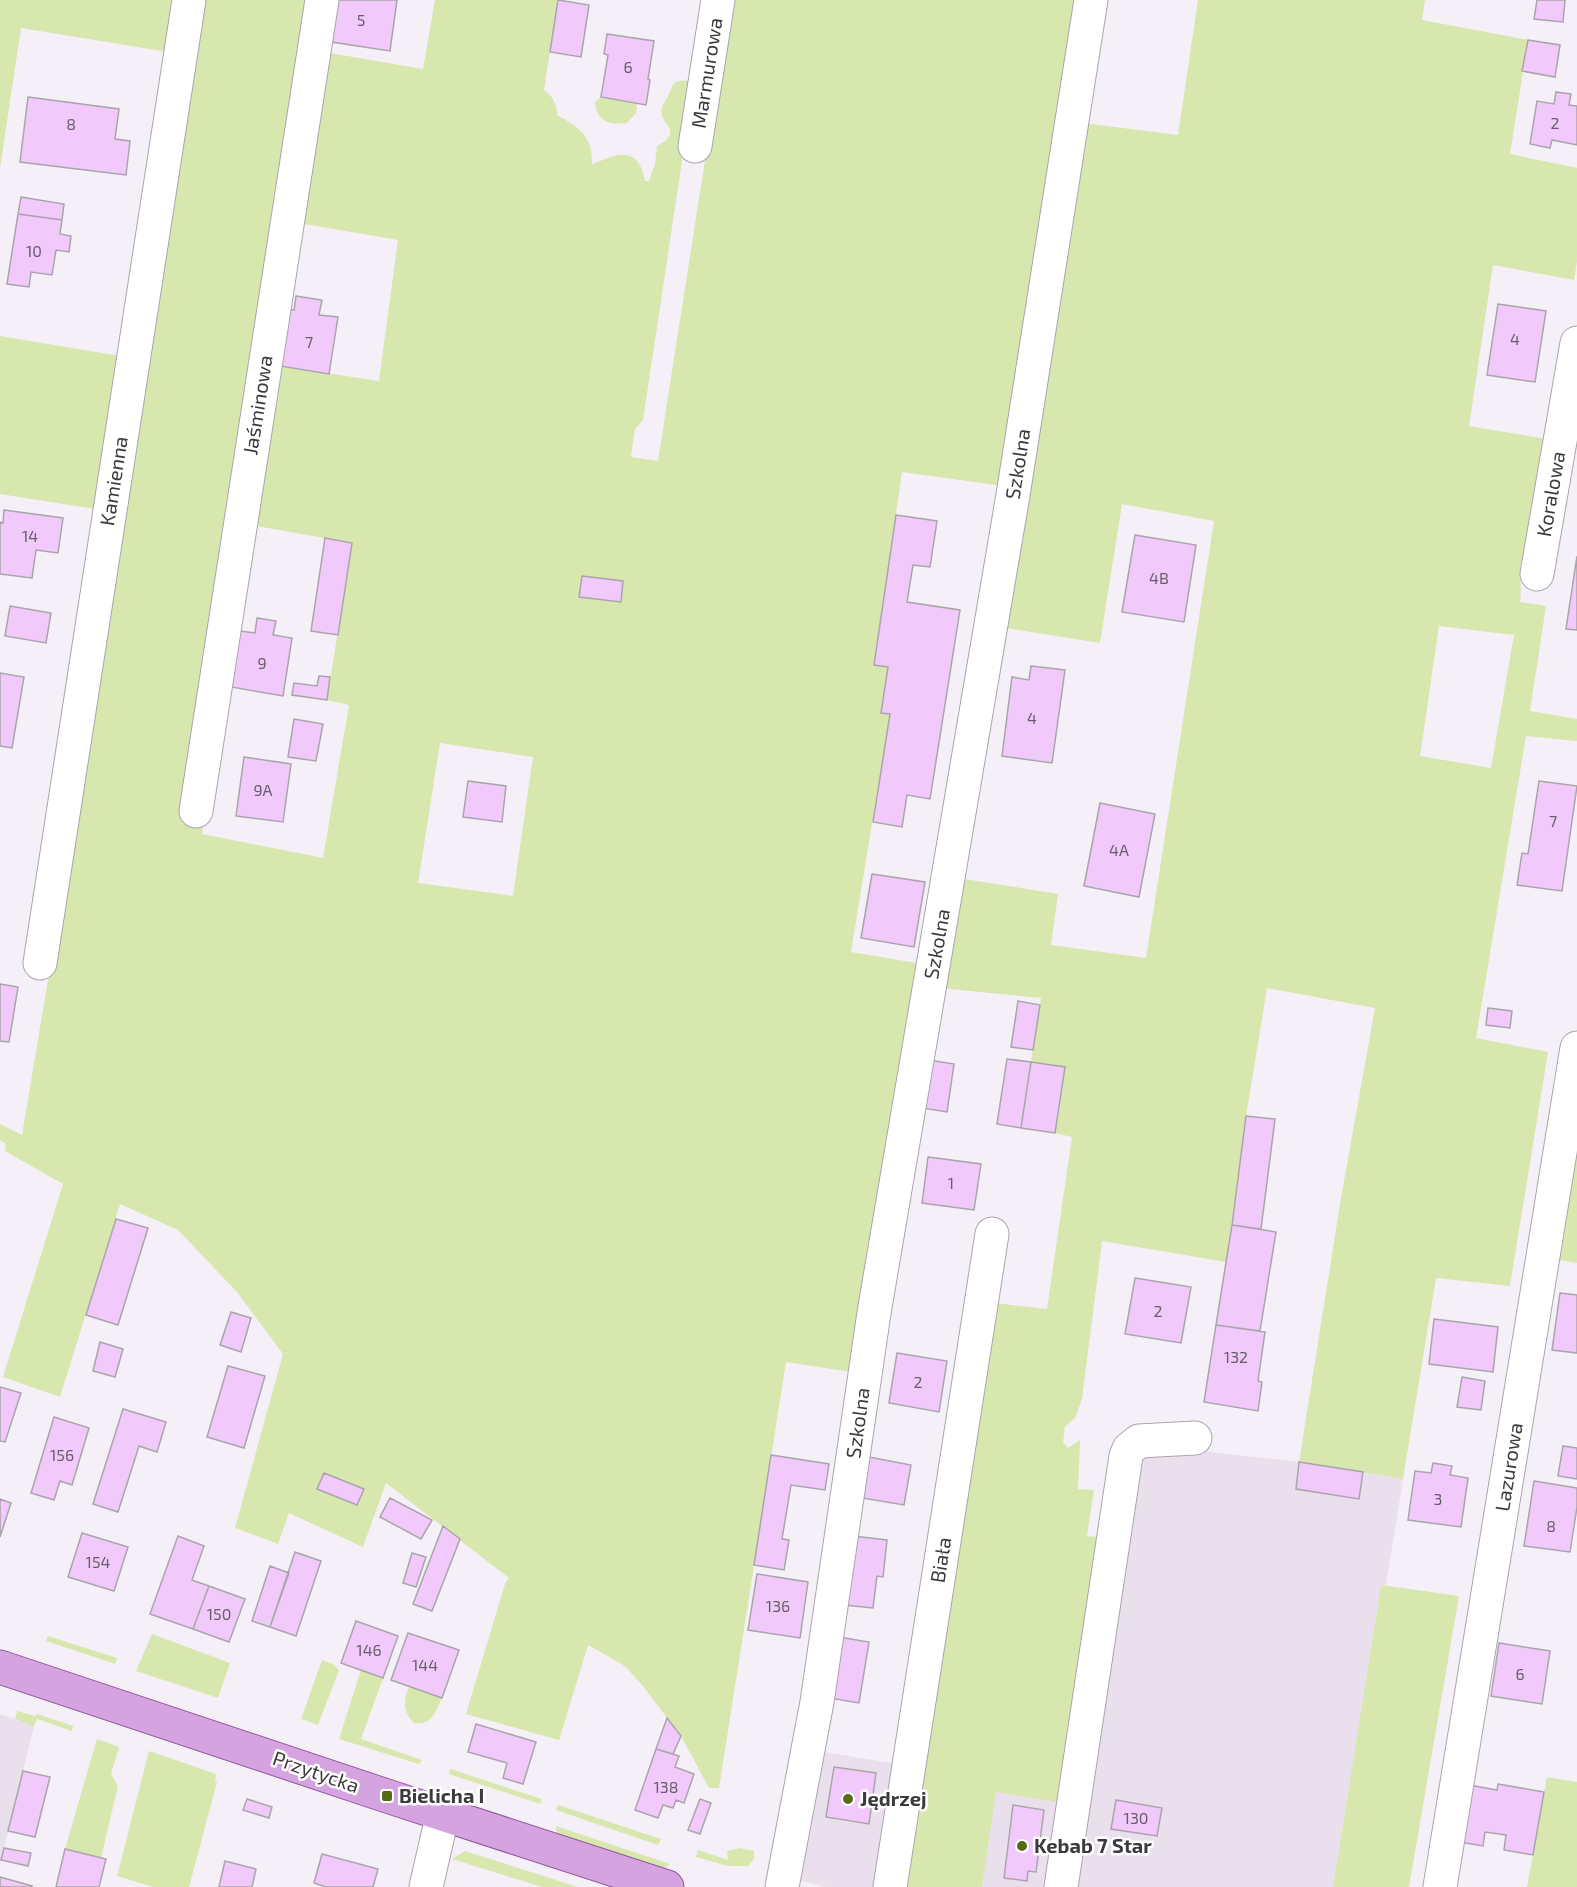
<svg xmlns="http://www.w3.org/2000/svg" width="1577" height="1887" font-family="'Exo 2',sans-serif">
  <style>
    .built { fill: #eadfed }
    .green { fill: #d7e7ad; fill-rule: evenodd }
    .building { fill: #f1c9fb; stroke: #aaa5ac; stroke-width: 1.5 }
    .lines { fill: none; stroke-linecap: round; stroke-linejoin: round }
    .minor-casing { stroke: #aaa5ac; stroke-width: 35 }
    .major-casing { stroke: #8d579a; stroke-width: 35 }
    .minor { stroke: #fff; stroke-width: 33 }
    .major { stroke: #d4a3e0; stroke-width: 33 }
    .poi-dot { fill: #596a15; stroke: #fff; stroke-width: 2 }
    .labels { text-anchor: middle; stroke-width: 5; stroke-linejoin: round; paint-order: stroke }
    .number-label { font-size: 16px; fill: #6a5e6c }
    .street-label { font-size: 20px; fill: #3d3a3d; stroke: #fff }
    .poi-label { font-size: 20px; font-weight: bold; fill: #3d3a3d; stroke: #fff; text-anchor: start }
  </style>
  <rect width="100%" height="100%" fill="#f5eff7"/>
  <path class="built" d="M1194,1450l105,12 104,17 -17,106h-5l-48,302h-262l69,-429z
    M0,1714l34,12 -34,139z
    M819,1751l78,13 -20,123h-50l-33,-8z
    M995,1791l68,12 -13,84h-68z"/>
  <path class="green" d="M0,0h176l-8,52 -147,-24 -21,140z
    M200,0h111l-109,834 121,24 26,-153 -22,-5 25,-157 -101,-18 29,-159 99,15 19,-141 -99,-17 25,-171 99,17 12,-69h123l-14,90c9,7 13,13 13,25 23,13 36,22 35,50 25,-13 47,-19 53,16h4l6,-17 2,-18c5,-3 13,-7 13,-13 1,-7 -6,-11 -8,-17 -2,-8 1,-11 5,-18 9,-18 4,-18 27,-17l-51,339 -8,9 -4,28 27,4 72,-461h349l-75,486 -102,-14 -28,193 14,2 -7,45 9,2 -39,238 71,12 -64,409 -72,-11 -67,426h-10l-28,-52 -39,-51 -17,-19 -37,-21 -29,95 -93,-26 39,-130 4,-6 -123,-95 -23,64 -74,-34 -11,31 -43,-16 48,-174 -46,-62 -59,-62 -58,-26 -60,193 -57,-20 60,-193 -58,-33 1,-7 -6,-4v-16l22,11 27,-161zM440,743l93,14 -20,139 -95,-13z
    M1198,0h227l-3,20 106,20 -18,114 67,14v93l-3,19 -81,-15 -24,161 77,13 -17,105c-14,18 -6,37 -9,58l26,4 -16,105 47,8v22l-51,-5 -50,302 72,14 -38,234 -74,-8 -33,201 -104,-17 42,-264 34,-190 -108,-20 -21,128 -20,146 -124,-21 -20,158 -7,19 -10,9 -2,15 5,6 12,-8 -2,49 16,1 -7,46 20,2 -44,265 -67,-11 -14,95h-83l95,-584 53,6 25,-172 -17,-4 10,-66 -34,-5 10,-64 -101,-10 18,-110 100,16 -7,51 95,13 68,-437 -92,-17 -22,139 -100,-16 83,-504 95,12zM1439,626l75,9 -23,133 -71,-12z
    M601,97l36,6 -1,10 -9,10c-18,2 -30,-1 -32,-21z
    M0,336l120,20 -25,153 -95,-15z
    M1577,1143v120l-28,-5z
    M1381,1585l78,11 -50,291h-76z
    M152,1634l78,29 -12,35 -82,-27z
    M48,1636l69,22 -2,6 -69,-23z
    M322,1660l11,4 6,6 -21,55 -17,-6z
    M361,1670l22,8 -22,61 61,21 -3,4 -80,-25z
    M409,1687l33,11c-7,15 -10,27 -28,25 -11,-10 -11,-23 -5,-36z
    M17,1711l18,5 2,-2 36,12 -1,5 -35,-12 -3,7 -19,-7z
    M97,1739l22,8 -8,27 7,12 -17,72 -36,-9z
    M149,1751l67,23 -1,7 2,1 -28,105h-36l-36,-11z
    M450,1769l92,30 -2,5 -91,-30z
    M1547,1777l30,5v105h-50z
    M558,1805l103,34 -3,6 -102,-35z
    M556,1826l114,38 -6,5 -107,-35z
    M740,1848l14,3v8l-6,7h-20l-32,-9 2,-7 30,10 -1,-9z
    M465,1851l113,36h-36l-90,-28z"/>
  <path class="building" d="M331,0h66l-7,51 -65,-10z
    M558,0l31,5 -8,52 -31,-5z
    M1537,0h28l-2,22 -29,-3z
    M607,34l47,7 -6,38 2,1 -4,25 -45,-8 7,-42 -4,-1z
    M1528,40l32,5 -5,32 -33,-6z
    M1556,92l15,2 -2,11 8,1v39l-25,-5 -2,8 -20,-4 7,-43 17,3z
    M28,97l91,12 -4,30 15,2 -4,34 -106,-13z
    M21,197l43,7 -2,16 -44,-6z
    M18,214l44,6 -2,14 11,2 -2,16 -13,-2 -4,25 -21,-3 -2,15 -22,-3z
    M296,296l26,4 -3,15 19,2 -9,57 -49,-8 9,-56h5z
    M1498,304l48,7 -11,71 -48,-7z
    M4,510l59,8 -5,35 -22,-3 -4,28 -32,-4v-52l3,1z
    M896,515l41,6 -7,46 -17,-2 -6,37 53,8 -30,189 -23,-4 -5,32 -29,-5 17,-108 -9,-1 7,-46 -14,-2z
    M1135,535l61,10 -12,77 -62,-10z
    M325,538l27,5 -14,92 -27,-4z
    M1577,556v74l-11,-1z
    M582,576l41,5 -2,21 -42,-5z
    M10,606l41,7 -5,30 -41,-7z
    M257,618l19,3 -3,14 19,3 -9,58 -52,-9 9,-56 15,2z
    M1031,666l34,4 -13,93 -50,-7 10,-79 17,3z
    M0,673l24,4 -12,71 -12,-2z
    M319,676l11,1 -3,23 -35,-5 2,-12 23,3z
    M294,719l29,5 -7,37 -28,-4z
    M244,757l47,7 -8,58 -47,-6z
    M468,781l38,5 -4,36 -39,-5z
    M1539,781l38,5 -15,105 -45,-6 5,-32 6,1z
    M1100,803l55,11 -16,83 -55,-11z
    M872,874l53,8 -11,65 -53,-9z
    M0,984l18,3 -9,55 -9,-1z
    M1018,1001l22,4 -7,45 -22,-3z
    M1488,1008l24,3 -2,17 -24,-3z
    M1007,1059l24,3 -10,66 -24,-4z
    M929,1060l25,4 -7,48 -25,-4z
    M1031,1062l34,5 -10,66 -34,-5z
    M1246,1116l29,3 -14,110 -29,-4z
    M928,1157l53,7 -7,46 -52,-7z
    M116,1219l32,9 -30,97 -32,-10z
    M1232,1225l44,7 -16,99 -44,-6z
    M1135,1278l56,9 -10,56 -56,-9z
    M1560,1293l17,2v58l-25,-3z
    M231,1312l20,6 -10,34 -21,-7z
    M1434,1319l64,8 -5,45 -64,-8z
    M1216,1325l49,7 -7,49 4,1 -4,29 -54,-9z
    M100,1342l23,7 -8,28 -22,-6z
    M897,1353l50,8 -8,51 -50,-9z
    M228,1366l37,10 -21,72 -37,-11z
    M1462,1377l23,4 -4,29 -24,-3z
    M0,1387l21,6 -16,49 -5,-1z
    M123,1409l43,13 -9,30 -18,-6 -21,66 -25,-8z
    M54,1417l35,11 -17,57 -12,-4 -6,19 -23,-7z
    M1563,1446l14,2v31l-19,-3z
    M771,1455l58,9 -4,26 -34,-5 -9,54 7,1 -5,30 -30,-5z
    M869,1457l42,8 -7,40 -42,-7z
    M1299,1462l64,10 -4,27 -63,-10z
    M1433,1463l19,3 -2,9 18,3 -7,49 -53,-7 7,-49 16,2z
    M324,1473l40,16 -7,16 -40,-16z
    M1534,1481l43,7v19l-7,45 -46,-6z
    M390,1498l42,22 -11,19 -41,-22z
    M0,1499l11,4 -11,34z
    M443,1526l17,13 -28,72 -19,-7z
    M82,1533l46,14 -14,44 -46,-14z
    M178,1536l26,10 -12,34 17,6 -16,43 -43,-15z
    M853,1536l34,4 -4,37 -6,-1 -4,32 -29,-3z
    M295,1552l26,9 -25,75 -26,-9z
    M412,1553l14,4 -10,30 -13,-4z
    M270,1566l19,7 -19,54 -18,-6z
    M757,1574l51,8 -8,56 -52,-8z
    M209,1586l36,13 -16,43 -36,-13z
    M356,1621l42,15 -15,42 -42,-15z
    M408,1633l51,17 -17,48 -51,-18z
    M839,1637l30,5 -10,61 -30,-5z
    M1499,1643l51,8 -8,53 -51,-8z
    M667,1718l14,18 -8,18 -17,-5z
    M476,1724l60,18 -13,42 -20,-6 4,-15 -39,-11z
    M656,1749l23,7 -4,11 19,7 -10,29 -8,-3 -3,8 -10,-3 -5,13 -23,-8z
    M834,1767l42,6 -7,51 -43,-7z
    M23,1771l27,6 -15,60 -27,-6z
    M1498,1784l46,8 -11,63 -29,-5 2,-15 -21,-3 -2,14 -24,-4 11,-57 27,5z
    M247,1799l25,8 -3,11 -26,-8z
    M700,1799l11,4 -11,31 -12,-4z
    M1116,1800l46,8 -5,28 -46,-7z
    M1013,1805l31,5 -8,62 -8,-1 -1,10 -23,-3z
    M4,1848l27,5 -3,13 -27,-6z
    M65,1849l41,10 -7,28h-43z
    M322,1854l56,15 -5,18h-47l-12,-4z
    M225,1861l31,8 -4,18h-33z
    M0,1877l32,9 -1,1h-31z"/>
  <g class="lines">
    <g class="minor-casing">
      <path id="minor" d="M695,146l23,-146
        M1537,574l40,-231
        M196,811l126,-811
        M40,963l149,-963
        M426,1887l17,-74
        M782,1887l35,-185 57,-389 139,-818 78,-495
        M890,1887l102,-653
        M1061,1887l65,-431 3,-7 10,-8 56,-3
        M1440,1887l137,-839"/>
    </g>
    <g class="major-casing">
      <path id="major" d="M0,1667l387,129 280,91"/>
    </g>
    <use href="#minor" class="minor"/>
    <use href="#major" class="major"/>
  </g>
  <g class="poi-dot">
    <rect x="381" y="1790" width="12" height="12" rx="3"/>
    <circle cx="848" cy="1799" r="6"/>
    <circle cx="1022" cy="1846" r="6"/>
  </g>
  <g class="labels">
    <g class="number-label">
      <text x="361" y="26">5</text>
      <text x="628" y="73">6</text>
      <text x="1555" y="129">2</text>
      <text x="71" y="130">8</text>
      <text x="34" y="257">10</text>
      <text x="1515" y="345">4</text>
      <text x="309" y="348">7</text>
      <text x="30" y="542">14</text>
      <text x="1159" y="584">4B</text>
      <text x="262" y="669">9</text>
      <text x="1032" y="724">4</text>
      <text x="263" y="796">9A</text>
      <text x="1553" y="827">7</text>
      <text x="1119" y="856">4A</text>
      <text x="951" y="1189">1</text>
      <text x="1158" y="1317">2</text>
      <text x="1236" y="1363">132</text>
      <text x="918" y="1388">2</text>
      <text x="62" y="1461">156</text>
      <text x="1438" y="1505">3</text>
      <text x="1551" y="1532">8</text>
      <text x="98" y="1568">154</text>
      <text x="778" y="1612">136</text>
      <text x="219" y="1620">150</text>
      <text x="369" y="1656">146</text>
      <text x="425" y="1671">144</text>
      <text x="1520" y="1680">6</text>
      <text x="666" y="1793">138</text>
      <text x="1136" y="1824">130</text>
    </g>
    <g class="street-label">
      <text transform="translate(707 73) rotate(-81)" y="7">Marmurowa</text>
      <text transform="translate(258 405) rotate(-81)" y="7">Jaśminowa</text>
      <text transform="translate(1018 464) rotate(-81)" y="7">Szkolna</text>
      <text transform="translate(114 481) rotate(-81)" y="7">Kamienna</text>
      <text transform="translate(1551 494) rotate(-80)" y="7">Koralowa</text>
      <text transform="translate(937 944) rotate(-80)" y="7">Szkolna</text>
      <text transform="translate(858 1423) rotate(-82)" y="7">Szkolna</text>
      <text transform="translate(1509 1467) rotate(-81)" y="7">Lazurowa</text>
      <text transform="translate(941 1560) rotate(-81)" y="7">Biała</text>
      <text transform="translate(316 1772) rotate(19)" y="7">Przytycka</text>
    </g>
    <g class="poi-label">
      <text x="399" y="1803">Bielicha I</text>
      <text x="860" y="1806">Jędrzej</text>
      <text x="1034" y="1853">Kebab 7 Star</text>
    </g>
  </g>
</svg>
